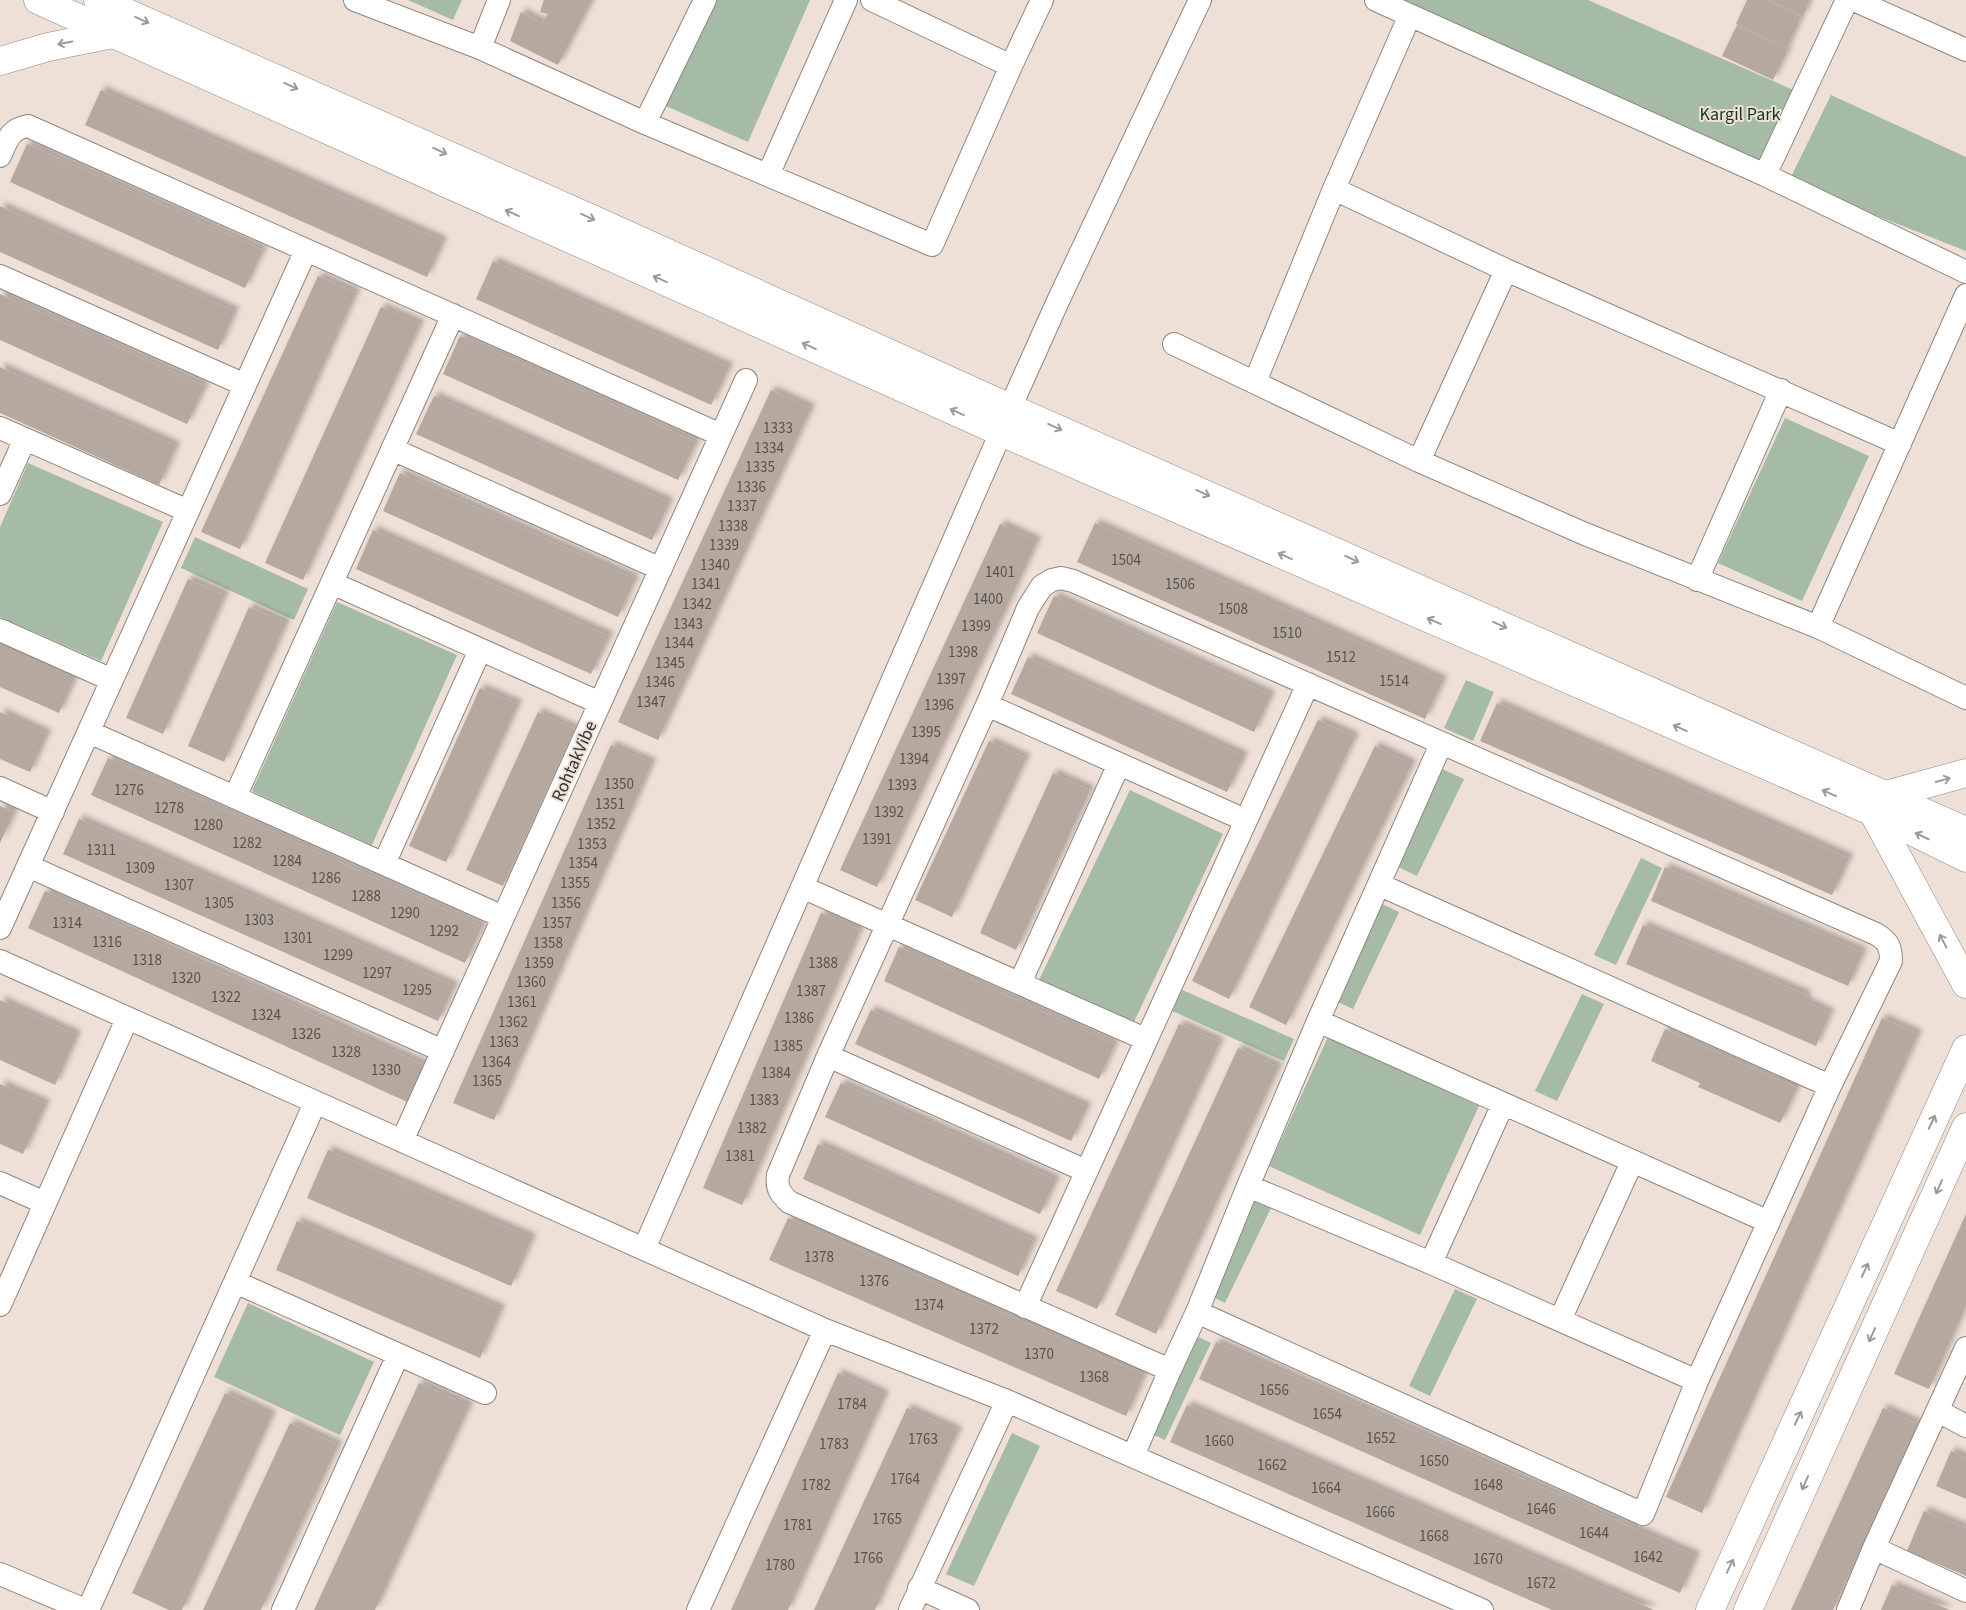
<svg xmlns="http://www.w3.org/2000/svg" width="1966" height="1610" font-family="'Source Sans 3',sans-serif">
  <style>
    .green { fill: #a5bba5 }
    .building { fill: #b5a99f; filter: url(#shadow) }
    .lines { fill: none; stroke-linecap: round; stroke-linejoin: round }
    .street-casing { stroke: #91857c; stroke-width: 24 }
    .secondary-casing { stroke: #91857c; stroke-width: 29 }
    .street { stroke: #fff; stroke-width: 22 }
    .secondary { stroke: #fff; stroke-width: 28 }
    .oneway { stroke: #9c9a98 }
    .labels { text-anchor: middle; stroke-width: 4; stroke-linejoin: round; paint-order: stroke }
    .number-label { font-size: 15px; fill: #58514c }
    .park-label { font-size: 18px; fill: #113614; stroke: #eee0d7 }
    .street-label { font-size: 18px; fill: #393430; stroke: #eee0d7 }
  </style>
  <defs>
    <filter id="shadow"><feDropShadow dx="4.5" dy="-4.5" stdDeviation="2.5" flood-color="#0004"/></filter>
  </defs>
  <rect width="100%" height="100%" fill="#eee0d7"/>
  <path class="green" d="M408,0h54l-9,20z
    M696,0h114l-62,142 -96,-42z
    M1389,0h199l210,92 -36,79z
    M1831,95l135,62v94l-177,-70z
    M1785,418l84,38 -67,145 -84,-38z
    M28,463l135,59 -62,139 -101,-44v-90z
    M195,537l113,52 -14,31 -113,-52z
    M337,602l120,53 -85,190 -120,-54z
    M1466,680l28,12 -21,49 -29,-13z
    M1442,769l22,10 -47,97 -21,-10z
    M1130,790l93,44 -90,190 -94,-44z
    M1641,858l21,10 -46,97 -22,-10z
    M1378,902l21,10 -46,97 -22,-10z
    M1180,989l114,50 -10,22 -114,-51z
    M1582,994l22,10 -47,97 -22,-10z
    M1328,1037l151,69 -59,129 -151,-69z
    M1250,1195l22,11 -47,97 -22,-11z
    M1455,1289l22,10 -47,97 -21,-10z
    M248,1303l126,59 -34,73 -126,-58z
    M1190,1333l21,10 -46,97 -22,-10z
    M1012,1433l28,13 -66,140 -28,-12z"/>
  <path class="building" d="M544,0h48l-34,65 -48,-24 11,-29 21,11 6,-9 -8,-2z
    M1747,0h18l36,17 -14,31 -51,-24z
    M1769,0h41l-7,16z
    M1737,25l51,24 -15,31 -51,-24z
    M101,90l342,151 -16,36 -342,-152z
    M27,144l236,106 -18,38 -235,-106z
    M0,206l235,105 -17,39 -218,-98z
    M493,261l236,106 -18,38 -235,-106z
    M318,276l38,17 -116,256 -39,-17z
    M0,294l205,92 -18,38 -187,-84z
    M381,307l39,17 -117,256 -38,-17z
    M460,336l236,106 -18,38 -235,-106z
    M0,367l176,79 -17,39 -159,-72z
    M771,390l40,18 -153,332 -40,-18z
    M434,396l235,106 -17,38 -236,-106z
    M400,473l235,106 -17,38 -235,-106z
    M1095,523l348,157 -18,39 -348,-157z
    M1000,524l37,17 -160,346 -37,-17z
    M373,530l236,106 -18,38 -235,-105z
    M188,579l37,16 -62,139 -37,-16z
    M1054,596l217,99 -17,37 -217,-99z
    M249,607l37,16 -62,139 -36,-16z
    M0,640l76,35 -17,38 -59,-26z
    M1028,657l216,99 -17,36 -216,-98z
    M480,688l38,16 -72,158 -37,-16z
    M1497,703l352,155 -17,37 -352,-154z
    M0,712l47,22 -17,38 -30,-13z
    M538,712l37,17 -72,157 -37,-16z
    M1318,720l37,17 -126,262 -37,-18z
    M989,741l37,17 -74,159 -37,-17z
    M611,745l41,18 -158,357 -41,-17z
    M1375,746l37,18 -126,261 -37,-18z
    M108,758l374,168 -17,37 -374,-168z
    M1053,773l37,17 -74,160 -36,-17z
    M0,806l14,6 -14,31z
    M79,819l375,167 -16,35 -375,-167z
    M1665,867l198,85 -15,34 -197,-85z
    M45,891l379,174 -17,37 -379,-174z
    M821,913l39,17 -118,275 -39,-17z
    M1643,925l164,70 -2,6 25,12 -14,33 -190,-82z
    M899,947l216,97 -16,35 -215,-98z
    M0,1000l77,35 -22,50 -55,-25z
    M871,1010l216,97 -16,34 -216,-97z
    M1882,1018l36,16 -216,479 -36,-16z
    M1179,1024l41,18 -123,267 -41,-18z
    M1665,1029l132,59 -17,35 -82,-36 2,-4 -49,-22z
    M1238,1048l40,19 -122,267 -41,-19z
    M841,1083l215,97 -16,34 -215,-97z
    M0,1084l46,20 -23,50 -23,-10z
    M818,1144l216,97 -16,35 -215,-97z
    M328,1150l204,88 -21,48 -204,-88z
    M1966,1214v91l-37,84 -35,-15z
    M788,1218l356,157 -18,41 -357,-156z
    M297,1221l204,88 -21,49 -204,-88z
    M1216,1342l480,214 -16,37 -481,-214z
    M838,1373l47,22 -18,40 -79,175h-57z
    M419,1383l50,23 -55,119 -39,85h-61z
    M225,1393l47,22 -90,195h-13l-37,-17z
    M1187,1405l215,94 252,111h-102l-382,-168z
    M907,1408l51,23 -74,159 -9,20h-61z
    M1883,1408l35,16 -54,118 -31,68h-42z
    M290,1423l48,22 -75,160 -2,5h-58z
    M1951,1451l15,7v41l-30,-13z
    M1924,1511l42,17v48l-59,-25z
    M1892,1585l39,17 19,8h-69z"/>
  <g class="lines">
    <g class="street-casing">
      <path id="street" d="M355,0l125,48 165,75 287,122 79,-179 31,-66
        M872,0l139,66
        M1376,0l389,175 201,97
        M1854,0l112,50
        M480,48l19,-48
        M645,123l60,-123
        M0,156c7,-16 10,-27 28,-30l693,309
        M768,175l78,-175
        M1765,175l82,-175
        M1334,189l172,81 394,174
        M0,276l245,109
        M1174,344l245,117 166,73 233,93 148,71
        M1255,382l79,-193 76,-174
        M0,428l188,83
        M392,449l269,120
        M1419,461l87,-191
        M0,494l25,-55
        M1697,580l84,-190
        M332,583l268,120
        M1818,627l148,-332
        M0,630l112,50
        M987,705l258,115
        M89,732l414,185
        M0,788l53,24
        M235,797l218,-482
        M384,864l96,-214
        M28,866l415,185
        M1380,885l450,201
        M802,887l343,152
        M0,928l306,-678
        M0,961l825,369 182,71 475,209
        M1020,983l99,-219
        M1318,1021l451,201
        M828,1056l258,115
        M402,1141l344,-761
        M0,1183l45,20
        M1248,1186l183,77 266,118
        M644,1249l357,-817 9,-24 48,-107 142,-301
        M1431,1263l72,-159
        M235,1282l250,111
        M0,1305l127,-286
        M1025,1307l283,-623
        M1560,1320l72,-158
        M1170,1370l-381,-168c-9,-9 -13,-14 -11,-27l50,-119 159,-351 41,-97 14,-22 10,-6 9,-2 12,3 803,353c12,7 15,13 15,27l-61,125 -133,295 -54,133 -446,-202
        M1938,1411l28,15
        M1133,1456l37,-86 27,-58 51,-126 70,-165 123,-277
        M1874,1548l92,43
        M0,1574l85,36
        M919,1588l49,22
        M88,1610l227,-507
        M283,1610l115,-255
        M698,1610l127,-280
        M910,1610l97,-209
        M1848,1610l26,-62 92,-200"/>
    </g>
    <g class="secondary-casing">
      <path id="secondary" d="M38,0l963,432 872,380 93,46
        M98,0l492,218 420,190 956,423
        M0,61l48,-14 65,-13
        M1886,795l80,-22
        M1873,812l93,172
        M1710,1610l256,-561
        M1748,1610l218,-483"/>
    </g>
    <use href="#street" class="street"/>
    <use href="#secondary" class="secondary"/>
  </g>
  <defs><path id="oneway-shaft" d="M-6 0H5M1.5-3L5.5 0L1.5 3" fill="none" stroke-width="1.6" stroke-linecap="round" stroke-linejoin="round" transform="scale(1.25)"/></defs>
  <g class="oneway">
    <use href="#oneway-shaft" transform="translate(142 20) rotate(24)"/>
    <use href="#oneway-shaft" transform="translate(65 43) rotate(168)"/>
    <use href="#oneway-shaft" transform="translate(291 86) rotate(24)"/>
    <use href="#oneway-shaft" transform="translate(440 151) rotate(24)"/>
    <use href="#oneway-shaft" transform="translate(512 213) rotate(-156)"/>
    <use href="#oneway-shaft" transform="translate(588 217) rotate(24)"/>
    <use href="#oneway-shaft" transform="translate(660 279) rotate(-156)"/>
    <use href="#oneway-shaft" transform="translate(809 346) rotate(-156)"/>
    <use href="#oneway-shaft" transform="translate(957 412) rotate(-156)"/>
    <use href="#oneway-shaft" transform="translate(1055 427) rotate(24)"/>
    <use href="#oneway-shaft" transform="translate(1203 493) rotate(24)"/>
    <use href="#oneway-shaft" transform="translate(1285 556) rotate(-156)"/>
    <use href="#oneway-shaft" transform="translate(1352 559) rotate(24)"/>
    <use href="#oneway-shaft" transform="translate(1434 621) rotate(-156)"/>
    <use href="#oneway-shaft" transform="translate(1500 625) rotate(24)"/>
    <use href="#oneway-shaft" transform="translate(1680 728) rotate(-156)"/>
    <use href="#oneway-shaft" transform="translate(1943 780) rotate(-15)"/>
    <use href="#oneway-shaft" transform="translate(1829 793) rotate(-156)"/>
    <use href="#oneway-shaft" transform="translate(1922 836) rotate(-154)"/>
    <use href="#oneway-shaft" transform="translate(1943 941) rotate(-118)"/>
    <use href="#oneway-shaft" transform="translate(1932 1122) rotate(-65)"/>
    <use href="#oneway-shaft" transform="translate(1939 1187) rotate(114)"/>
    <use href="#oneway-shaft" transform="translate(1865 1270) rotate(-65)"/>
    <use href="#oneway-shaft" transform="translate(1872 1335) rotate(114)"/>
    <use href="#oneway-shaft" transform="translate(1798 1418) rotate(-65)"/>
    <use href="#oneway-shaft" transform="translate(1805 1483) rotate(114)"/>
    <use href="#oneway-shaft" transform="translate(1730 1566) rotate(-65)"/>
  </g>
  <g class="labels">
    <g class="number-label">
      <text x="778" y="433">1333</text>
      <text x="769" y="453">1334</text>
      <text x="760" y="472">1335</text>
      <text x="751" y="492">1336</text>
      <text x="742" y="511">1337</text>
      <text x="733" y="531">1338</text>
      <text x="724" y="550">1339</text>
      <text x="1126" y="565">1504</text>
      <text x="715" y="570">1340</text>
      <text x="1000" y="577">1401</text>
      <text x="706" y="589">1341</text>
      <text x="1180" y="589">1506</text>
      <text x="988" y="604">1400</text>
      <text x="697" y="609">1342</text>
      <text x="1233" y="614">1508</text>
      <text x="688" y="629">1343</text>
      <text x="976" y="631">1399</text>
      <text x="1287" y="638">1510</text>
      <text x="679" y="648">1344</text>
      <text x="963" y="657">1398</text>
      <text x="1341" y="662">1512</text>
      <text x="670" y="668">1345</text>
      <text x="951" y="684">1397</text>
      <text x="1394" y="686">1514</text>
      <text x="660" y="687">1346</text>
      <text x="651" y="707">1347</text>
      <text x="939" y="710">1396</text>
      <text x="926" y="737">1395</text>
      <text x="914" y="764">1394</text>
      <text x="619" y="789">1350</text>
      <text x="902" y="790">1393</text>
      <text x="129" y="795">1276</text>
      <text x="610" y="809">1351</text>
      <text x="169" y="813">1278</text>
      <text x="889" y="817">1392</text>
      <text x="601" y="829">1352</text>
      <text x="208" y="830">1280</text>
      <text x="877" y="844">1391</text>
      <text x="247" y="848">1282</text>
      <text x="592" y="849">1353</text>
      <text x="101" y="855">1311</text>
      <text x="287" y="866">1284</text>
      <text x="583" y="868">1354</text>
      <text x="140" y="873">1309</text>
      <text x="326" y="883">1286</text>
      <text x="575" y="888">1355</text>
      <text x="179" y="890">1307</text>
      <text x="366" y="901">1288</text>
      <text x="219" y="908">1305</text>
      <text x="566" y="908">1356</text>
      <text x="405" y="918">1290</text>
      <text x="259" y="925">1303</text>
      <text x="67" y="928">1314</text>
      <text x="557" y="928">1357</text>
      <text x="444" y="936">1292</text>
      <text x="298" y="943">1301</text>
      <text x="107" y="947">1316</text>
      <text x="548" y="948">1358</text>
      <text x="338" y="960">1299</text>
      <text x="147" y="965">1318</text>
      <text x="539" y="968">1359</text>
      <text x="823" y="968">1388</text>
      <text x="377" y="978">1297</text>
      <text x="186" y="983">1320</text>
      <text x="531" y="987">1360</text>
      <text x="417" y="995">1295</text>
      <text x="811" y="996">1387</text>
      <text x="226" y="1002">1322</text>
      <text x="522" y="1007">1361</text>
      <text x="266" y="1020">1324</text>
      <text x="799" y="1023">1386</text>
      <text x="513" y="1027">1362</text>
      <text x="306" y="1039">1326</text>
      <text x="504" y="1047">1363</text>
      <text x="788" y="1051">1385</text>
      <text x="346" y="1057">1328</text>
      <text x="496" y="1067">1364</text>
      <text x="386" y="1075">1330</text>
      <text x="776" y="1078">1384</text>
      <text x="487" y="1086">1365</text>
      <text x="764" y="1105">1383</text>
      <text x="752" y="1133">1382</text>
      <text x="740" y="1161">1381</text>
      <text x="819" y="1262">1378</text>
      <text x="874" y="1286">1376</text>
      <text x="929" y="1310">1374</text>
      <text x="984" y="1334">1372</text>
      <text x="1039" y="1359">1370</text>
      <text x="1094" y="1382">1368</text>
      <text x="1274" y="1395">1656</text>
      <text x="852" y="1409">1784</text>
      <text x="1327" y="1419">1654</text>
      <text x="1381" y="1443">1652</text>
      <text x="923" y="1444">1763</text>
      <text x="1219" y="1446">1660</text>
      <text x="834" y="1449">1783</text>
      <text x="1434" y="1466">1650</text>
      <text x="1272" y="1470">1662</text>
      <text x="905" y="1484">1764</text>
      <text x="816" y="1490">1782</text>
      <text x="1488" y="1490">1648</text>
      <text x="1326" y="1493">1664</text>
      <text x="1541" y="1514">1646</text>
      <text x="1380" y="1517">1666</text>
      <text x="887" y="1524">1765</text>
      <text x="798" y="1530">1781</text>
      <text x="1594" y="1538">1644</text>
      <text x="1434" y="1541">1668</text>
      <text x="1648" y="1562">1642</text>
      <text x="868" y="1563">1766</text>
      <text x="1488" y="1564">1670</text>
      <text x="780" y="1570">1780</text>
      <text x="1541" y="1588">1672</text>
    </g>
    <g class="park-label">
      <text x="1740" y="120">Kargil Park</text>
    </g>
    <g class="street-label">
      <text transform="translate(574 761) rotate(-66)" y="6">RohtakVibe</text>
    </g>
  </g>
</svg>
